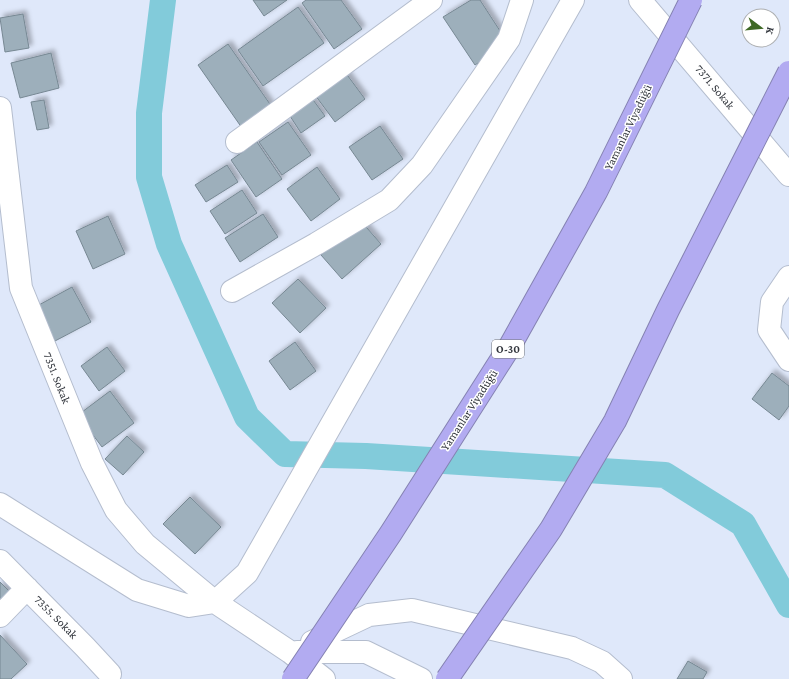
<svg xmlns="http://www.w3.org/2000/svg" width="789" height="679" font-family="'Crimson Pro',serif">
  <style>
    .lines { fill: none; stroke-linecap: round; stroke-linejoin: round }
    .canal { stroke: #82cbda; stroke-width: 26 }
    .building { fill: #9dafbb; stroke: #778893; filter: url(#shadow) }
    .minor-casing { stroke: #b4bdce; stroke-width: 24 }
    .minor { stroke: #fff; stroke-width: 22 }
    .highway-bridge-casing { stroke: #8582b2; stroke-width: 24; stroke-linecap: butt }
    .highway-bridge { stroke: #b2abf1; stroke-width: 22 }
    .labels { text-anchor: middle; stroke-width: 3; stroke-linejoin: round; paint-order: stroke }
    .shield { fill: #fff; stroke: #707277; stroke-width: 1 }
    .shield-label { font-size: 11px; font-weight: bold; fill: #32363d }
    .street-label { font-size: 12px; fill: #32363d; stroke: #fff }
  </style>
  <defs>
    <filter id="shadow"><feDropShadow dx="3.5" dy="-3.5" stdDeviation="2" flood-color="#0004"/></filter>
  </defs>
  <rect width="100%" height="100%" fill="#dfe8fa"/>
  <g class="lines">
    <path class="canal" d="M163,0l-14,113v64l20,67 78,173 38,37 81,2 299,19 78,49 46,81"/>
  </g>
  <path class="building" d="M253,0h34l-23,16z
    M306,0h35l21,29 -28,20 -32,-46z
    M471,0h9l24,37 -4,12 -25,16 -32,-48z
    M298,7l26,36 -61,43 -25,-36z
    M23,14l6,34 -24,4 -5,-34z
    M228,44l44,63 -30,21 -44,-63z
    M51,53l8,35 -39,10 -9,-35z
    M345,72l20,27 -30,23 -20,-27z
    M311,97l14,19 -24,17 -13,-20z
    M44,100l5,28 -12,2 -6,-28z
    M288,122l23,33 -29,20 -23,-33z
    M380,126l23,33 -31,21 -23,-33z
    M257,142l25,37 -26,18 -25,-37z
    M227,165l11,17 -32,20 -11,-17z
    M317,167l23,32 -29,22 -24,-32z
    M242,190l15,23 -32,21 -15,-23z
    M263,214l15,23 -38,25 -15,-24z
    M108,216l17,38 -32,15 -17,-38z
    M360,220l21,24 -39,35 -21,-24z
    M298,279l28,29 -26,25 -28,-30z
    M72,287l19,35 -36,19 -18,-35z
    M295,342l21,29 -26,19 -21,-29z
    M107,347l18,24 -26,20 -18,-25z
    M772,373l17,13v20l-10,14 -27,-21z
    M110,391l24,32 -32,24 -24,-32z
    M127,436l17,16 -21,23 -18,-16z
    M190,497l31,30 -26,27 -32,-30z
    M0,582l11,11 -11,11z
    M0,635l27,29 -16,15h-11z
    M688,661l19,11 -4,7h-26z"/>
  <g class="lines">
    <g class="minor-casing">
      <path id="minor" d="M640,0l149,175
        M0,108l21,180 71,175 24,47 29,34 70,58 75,50 34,27
        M237,142l194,-142
        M789,277l-17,25 -3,28 20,30
        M232,291l84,-47 73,-44 33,-35 87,-126 13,-39
        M0,504l137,86 52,16 26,-4 32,-29 326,-573
        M0,561l85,86 25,27
        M0,616l27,-28
        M312,642l57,-27 43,-5 160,38 30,14 19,17
        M297,652h69l55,27"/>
    </g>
    <use href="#minor" class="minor"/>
    <g class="highway-bridge-casing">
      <path id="highway-bridge" d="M293,679l98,-146 119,-187 86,-154 95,-192
        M447,679l104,-150 64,-108 53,-111 121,-238"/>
    </g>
    <use href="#highway-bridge" class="highway-bridge"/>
  </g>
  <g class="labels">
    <rect class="shield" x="492" y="340" width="32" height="18" rx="3"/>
    <g class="shield-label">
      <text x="508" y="353">O-30</text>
    </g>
    <g class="street-label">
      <text transform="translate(715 87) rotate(50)" y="4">7371. Sokak</text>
      <text transform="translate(628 127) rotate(-64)" y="4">Yamanlar Viyadüğü</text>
      <text transform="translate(57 378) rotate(68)" y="4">7351. Sokak</text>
      <text transform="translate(469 410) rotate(-57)" y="4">Yamanlar Viyadüğü</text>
      <text transform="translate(56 617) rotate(45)" y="4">7355. Sokak</text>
    </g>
  </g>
  <g transform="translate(761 28) rotate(106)"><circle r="19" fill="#ffffff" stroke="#adafb1"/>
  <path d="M0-3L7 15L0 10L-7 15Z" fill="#3f6926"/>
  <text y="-6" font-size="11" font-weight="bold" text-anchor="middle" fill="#32363d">K</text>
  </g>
</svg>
